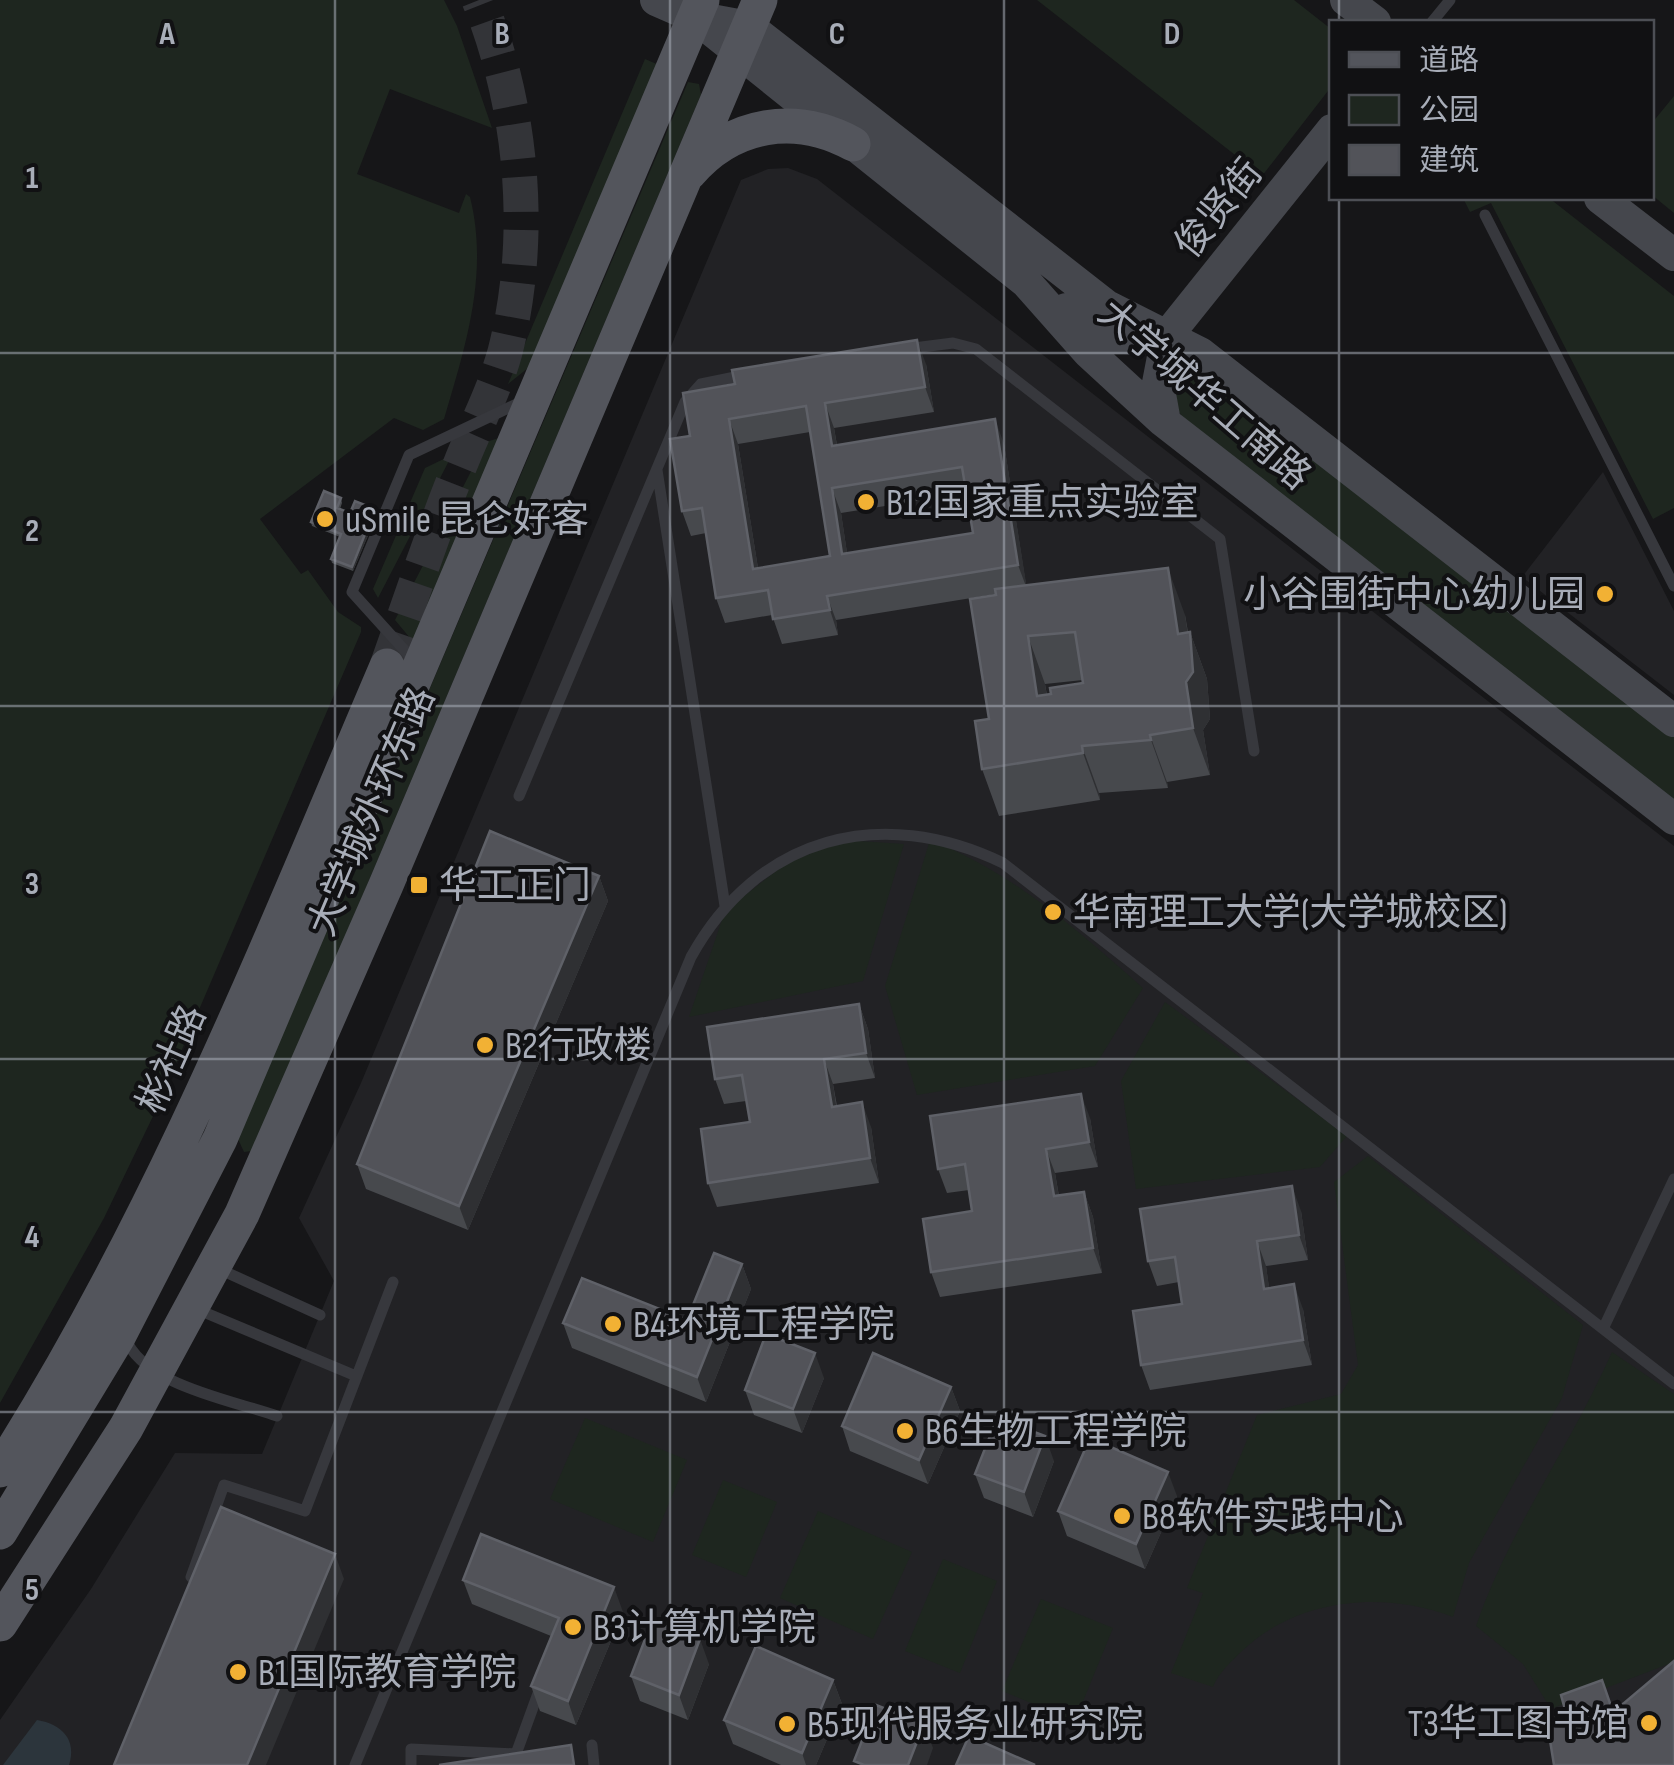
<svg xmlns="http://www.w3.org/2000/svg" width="1674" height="1765" font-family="'Sofia Sans Condensed','Noto Sans SC',sans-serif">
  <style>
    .built { fill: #222225 }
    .green { fill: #1e261f }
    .water { fill: #2c353c }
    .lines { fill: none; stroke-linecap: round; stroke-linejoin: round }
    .primary-tunnel { stroke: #333438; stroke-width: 35; stroke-dasharray: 35 18; stroke-linecap: butt }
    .lane { stroke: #37383d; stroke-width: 11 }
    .secondary { stroke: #45474d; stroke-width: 32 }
    .primary { stroke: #53555c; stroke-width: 35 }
    .wall { fill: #47494d; fill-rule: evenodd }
    .shaded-wall { fill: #2f3033 }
    .building { fill: #525359; stroke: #5f6168; stroke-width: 2.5; fill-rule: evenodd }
    .grid { fill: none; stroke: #a8adb8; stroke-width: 2.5; stroke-opacity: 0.55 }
    .poi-dot { fill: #f2b134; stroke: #111113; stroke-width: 4 }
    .labels { text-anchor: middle; stroke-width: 8; stroke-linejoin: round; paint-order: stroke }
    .street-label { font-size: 38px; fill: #a8adb8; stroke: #111113 }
    .poi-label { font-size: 38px; fill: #a8adb8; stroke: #111113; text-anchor: start }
    .grid-label { font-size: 32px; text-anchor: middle; font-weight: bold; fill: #a8adb8; stroke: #111113; stroke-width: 8; stroke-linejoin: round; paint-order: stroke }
  </style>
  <rect width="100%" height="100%" fill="#161618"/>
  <path class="built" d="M788,168l29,11 857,667v919h-1674v-45l91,-131 84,-136 87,1 72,-173 -35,-63 62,-135 380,-903 27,-11z
    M1603,472l71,139v84l-152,-118z"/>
  <path class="green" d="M0,0h444l13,26 35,102 -102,-39 -33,85 102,39 7,-19 4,3c19,76 -4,148 -26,222l-21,11 -29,-12 -134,101 41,55 7,-4 30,42 23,15v5l-205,478 -52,108 -104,185z
    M1037,0h257l37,29v58l-69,89z
    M645,59l14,6 -131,303 -20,16z
    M688,82l11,2 2,11 -404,956 -45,100 -8,1 -6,-13z
    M1674,96v117l-22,-18v-72z
    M1463,198h86l125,98v212l-21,11 -162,-316 -21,9z
    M1189,362l485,368v79l-473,-369 -31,-39 5,-35z
    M499,438l-85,201 -4,-1 -15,-18 91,-178z
    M452,455l-74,143 -5,-9 52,-121z
    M843,840l61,4 -41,137 -174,36 36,-106 60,-47z
    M930,840c84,33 146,89 213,148l-48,78 -178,29 -32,-109z
    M1165,1002l182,134 -27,31 -184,22 -15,-108z
    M1368,1156l215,169 -21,73 -93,165 -16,54c-69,-27 -156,-19 -211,34 -11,11 -23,21 -29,36l-42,-14 32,-80 -16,-5 70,-173 84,-21 17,-29 -24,-183z
    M1612,1352l62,42v268l-123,47 -28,-45 -47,-38c33,-96 95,-181 136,-274z
    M585,1418l102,42 -34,82 -103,-43z
    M723,1480l54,22 -31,75 -54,-22z
    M818,1511l94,41 -39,87 -93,-41z
    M943,1559l54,22 -37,92 -55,-22z
    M1041,1599l72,29 -38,93 -73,-30z"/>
  <path class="water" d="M37,1720c25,4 40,20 32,45h-66z"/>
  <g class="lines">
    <path class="primary-tunnel" d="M387,666c24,-67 46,-135 73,-201 15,-38 34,-73 45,-113 29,-114 18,-243 -26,-352"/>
    <path class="lane" d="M1432,22l18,-22
      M1485,215l189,371
      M906,349l47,-6 23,6 244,190 34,212
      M657,470l68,436
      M417,664l-65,-72 57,-137 114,-54
      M519,796l166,-394 16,-18 44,-9
      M219,1269l101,46
      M194,1308l162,68
      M1603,1329l71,-150
      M125,1337c17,48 107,63 152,79
      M191,1577l33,-92 81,26 88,-229
      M592,1745l2,20
      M355,1765l336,-808c67,-121 190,-153 312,-94l671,521
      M411,1765v-16l105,5 24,-66"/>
    <path class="secondary" d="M656,0l39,17 54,10 358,279 93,47 474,368
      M1346,0l29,22
      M695,17l331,265 62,70 75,69 511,398
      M1600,198l74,57
      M1066,309l46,29 46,1
      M1165,422l-7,-39 9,-47 165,-206"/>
    <path class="primary" d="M689,173c44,-51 107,-60 164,-29
      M0,1470c161,-252 270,-530 387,-804
      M0,1532l118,-195 102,-198 482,-1139
      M0,1624l126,-196 116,-214 144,-329 374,-885"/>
  </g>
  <path class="wall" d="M926,364l8,48 -100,16 3,17 167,-1 22,141 159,30 3,17h2l17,47 3,40 -7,11 7,45 -43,7 1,6 -69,5 1,7 -101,16 -17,-47 7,-50 7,-125 -160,26 2,15 -56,9 -10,-29 -47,8 -9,-25 -10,-65 -15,3 -9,-25 8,-75 -7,-43zM810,432l20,124 -72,12 -20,-124zM967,493l6,40 -126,20 -6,-40zM1083,680v3l-36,12 -2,-11z
    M341,498l1,5 -2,6 10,4 27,1 -24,57 -21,-8 -1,-4 9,-22 -28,-11 -1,-4z
    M599,876l9,25 -140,329 -102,-41 -9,-25z
    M859,1004l9,25 7,49 -42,6 4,22 34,21 8,56 -162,24 -9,-24 42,-61 -4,-21 -22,3 -9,-25z
    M1090,1118l8,49 -43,6 4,23 25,-4 9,25 9,56 -162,24 -9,-25 41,-61 -3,-21 -22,3 -9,-24z
    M1301,1211l7,49 -42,6 3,22 34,21 9,56 -162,25 -9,-25 41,-61 -3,-22 -22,4 -9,-25z
    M742,1264l9,25 -45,113 -134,-54 -9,-25 124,-3z
    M824,1378l-22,55 -48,-18 -9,-25z
    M951,1387l9,24 -32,73 -78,-33 -8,-25z
    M1054,1461l-21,56 -49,-19 -9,-24z
    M1177,1496l-32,73 -78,-33 -9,-25z
    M463,1580l160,32 -47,113 -36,-14 -9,-25 20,-50 -79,-32z
    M709,1664l-21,56 -48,-19 -9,-25z
    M833,1680l9,24 -26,61h-35l-48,-21 -9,-24z"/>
  <path class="shaded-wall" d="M917,340l9,24 8,48 -9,-25z
    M825,403l9,25 7,42 -9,-24z
    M729,419l9,25 24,149 -9,-24z
    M995,419l9,25 23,145 -9,-24z
    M832,488l9,25 10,66 -9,-25z
    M375,509l2,5 -24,57 -1,-4z
    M1168,568l17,47 7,47 -2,-30 17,47 3,40 -7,11 7,45 -17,-47z
    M827,596l9,24 2,15 -8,-25z
    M1028,636l17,48 9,59 -17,-47z
    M1150,735l17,47 1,6 -17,-48z
    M1082,746l17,47 1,7 -17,-47z
    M599,876l9,25 -140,329 -9,-24z
    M859,1004l9,25 7,49 -9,-25z
    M824,1059l9,25 7,48 -8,-25z
    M1081,1094l9,24 8,49 -9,-25z
    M862,1102l9,25 8,56 -9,-25z
    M1046,1149l9,24 8,48 -9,-25z
    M1292,1186l9,25 7,49 -9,-25z
    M1084,1192l9,25 9,56 -9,-25z
    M1257,1241l9,25 7,48 -9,-25z
    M742,1264l9,25 -45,113 -9,-25z
    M1294,1284l9,25 9,56 -9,-25z
    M815,1353l9,25 -22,55 -9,-24z
    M951,1387l9,24 -32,73 -9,-24z
    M1045,1436l9,25 -21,56 -9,-25z
    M1168,1472l9,24 -32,73 -9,-25z
    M335,1554l9,25 -78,186h-19z
    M614,1587l9,25 -47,113 -8,-24z
    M700,1639l9,25 -21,56 -9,-25z
    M833,1680l9,24 -26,61h-10l-4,-12z
    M924,1724l9,24 -6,17h-19z"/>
  <path class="building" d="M917,340l8,47 -100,16 7,43 163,-27 23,146 -191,31 3,14 -57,9 -5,-29 -52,8 -14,-90 -20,3 -12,-72 20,-3 -7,-43 52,-9 -3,-14zM806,406l24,150 -77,13 -24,-150zM962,467l11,66 -131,21 -10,-66z
    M324,491l17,7 -4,10 13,5 5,-12 20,8 -23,58 -21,-8 10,-25 -30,-12z
    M1168,568l10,66 12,-2 3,40 -7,10 7,46 -43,7 1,5 -69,6 1,7 -101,16 -7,-48 14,-2 -19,-120 26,-4 -1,-6zM1075,632l8,51 -33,5 1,6 -14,2 -9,-60z
    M490,831l109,45 -140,330 -102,-42z
    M859,1004l7,49 -42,6 8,48 30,-5 8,56 -162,25 -7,-54 49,-7 -8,-47 -27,4 -8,-52z
    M1081,1094l8,48 -43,7 8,47 30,-4 9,56 -162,24 -8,-53 49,-8 -7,-47 -27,5 -8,-53z
    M1292,1186l7,49 -42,6 7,48 30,-5 9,56 -162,25 -8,-54 49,-7 -7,-47 -27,4 -8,-52z
    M714,1253l28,11 -45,113 -134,-54 19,-45 105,42z
    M766,1334l49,19 -22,56 -48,-19z
    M873,1353l78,34 -32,73 -77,-34z
    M997,1418l48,18 -21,56 -49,-18z
    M1090,1438l78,34 -32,72 -78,-33z
    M221,1507l114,47 -88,211h-133z
    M481,1534l133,53 -46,114 -37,-15 28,-68 -96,-38z
    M652,1621l48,18 -21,56 -48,-19z
    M756,1646l77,34 -31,73 -78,-33z
    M1674,1661v104h-120l-6,-37 21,-4 -8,-29 41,-15 10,29 11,-5z
    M876,1705l48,19 -16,41h-44l-10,-4z
    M969,1736l66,29h-79z
    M571,1745l3,20h-135z"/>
  <path class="grid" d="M335,0v1765M670,0v1765M1004,0v1765M1339,0v22M1339,198v1567M0,353h1674M0,706h1674M0,1059h1674M0,1412h1674"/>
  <g class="poi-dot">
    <circle cx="866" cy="502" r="10"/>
    <circle cx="325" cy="519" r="10"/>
    <circle cx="1605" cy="594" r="10"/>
    <rect x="409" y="875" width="20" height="20" rx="5"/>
    <circle cx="1053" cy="912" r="10"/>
    <circle cx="485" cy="1045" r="10"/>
    <circle cx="613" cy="1324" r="10"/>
    <circle cx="905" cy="1431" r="10"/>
    <circle cx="1122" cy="1516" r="10"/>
    <circle cx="573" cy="1627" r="10"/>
    <circle cx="238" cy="1672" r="10"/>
    <circle cx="1649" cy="1723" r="10"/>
    <circle cx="787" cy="1724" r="10"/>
  </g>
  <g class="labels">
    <g class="street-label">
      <text transform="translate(1218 208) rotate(-51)" y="13">俊贤街</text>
      <text transform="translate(1205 394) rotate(41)" y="13">大学城华工南路</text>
      <text transform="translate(371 811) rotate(-67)" y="13">大学城外环东路</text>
      <text transform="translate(171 1059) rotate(-66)" y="13">彬社路</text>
    </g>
    <g class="poi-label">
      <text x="886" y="515">B12国家重点实验室</text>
      <text x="345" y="532">uSmile 昆仑好客</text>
      <text x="1585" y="607" text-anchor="end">小谷围街中心幼儿园</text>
      <text x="439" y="898">华工正门</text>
      <text x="1073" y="925">华南理工大学(大学城校区)</text>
      <text x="505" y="1058">B2行政楼</text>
      <text x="633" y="1337">B4环境工程学院</text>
      <text x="925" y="1444">B6生物工程学院</text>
      <text x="1142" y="1529">B8软件实践中心</text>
      <text x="593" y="1640">B3计算机学院</text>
      <text x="258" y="1685">B1国际教育学院</text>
      <text x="1629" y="1736" text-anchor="end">T3华工图书馆</text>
      <text x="807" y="1737">B5现代服务业研究院</text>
    </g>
  </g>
  <g class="grid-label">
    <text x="167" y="44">A</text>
    <text x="502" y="44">B</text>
    <text x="837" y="44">C</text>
    <text x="1172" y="44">D</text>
    <text x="32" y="188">1</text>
    <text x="32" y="541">2</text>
    <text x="32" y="894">3</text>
    <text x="32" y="1247">4</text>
    <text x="32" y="1600">5</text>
  </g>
  <rect x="1329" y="20" width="325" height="180" fill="#111113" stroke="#4d4f55" stroke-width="2.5"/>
  <rect x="1349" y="52" width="50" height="15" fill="#53555c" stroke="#4d4f55" stroke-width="2.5"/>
  <text x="1419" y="70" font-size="30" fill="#a8adb8">道路</text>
  <rect x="1349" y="95" width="50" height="30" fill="#1e261f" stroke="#4d4f55" stroke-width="2.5"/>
  <text x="1419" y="120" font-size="30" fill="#a8adb8">公园</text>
  <rect x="1349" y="145" width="50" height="30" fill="#525359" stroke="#4d4f55" stroke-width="2.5"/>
  <text x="1419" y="170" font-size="30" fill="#a8adb8">建筑</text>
</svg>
